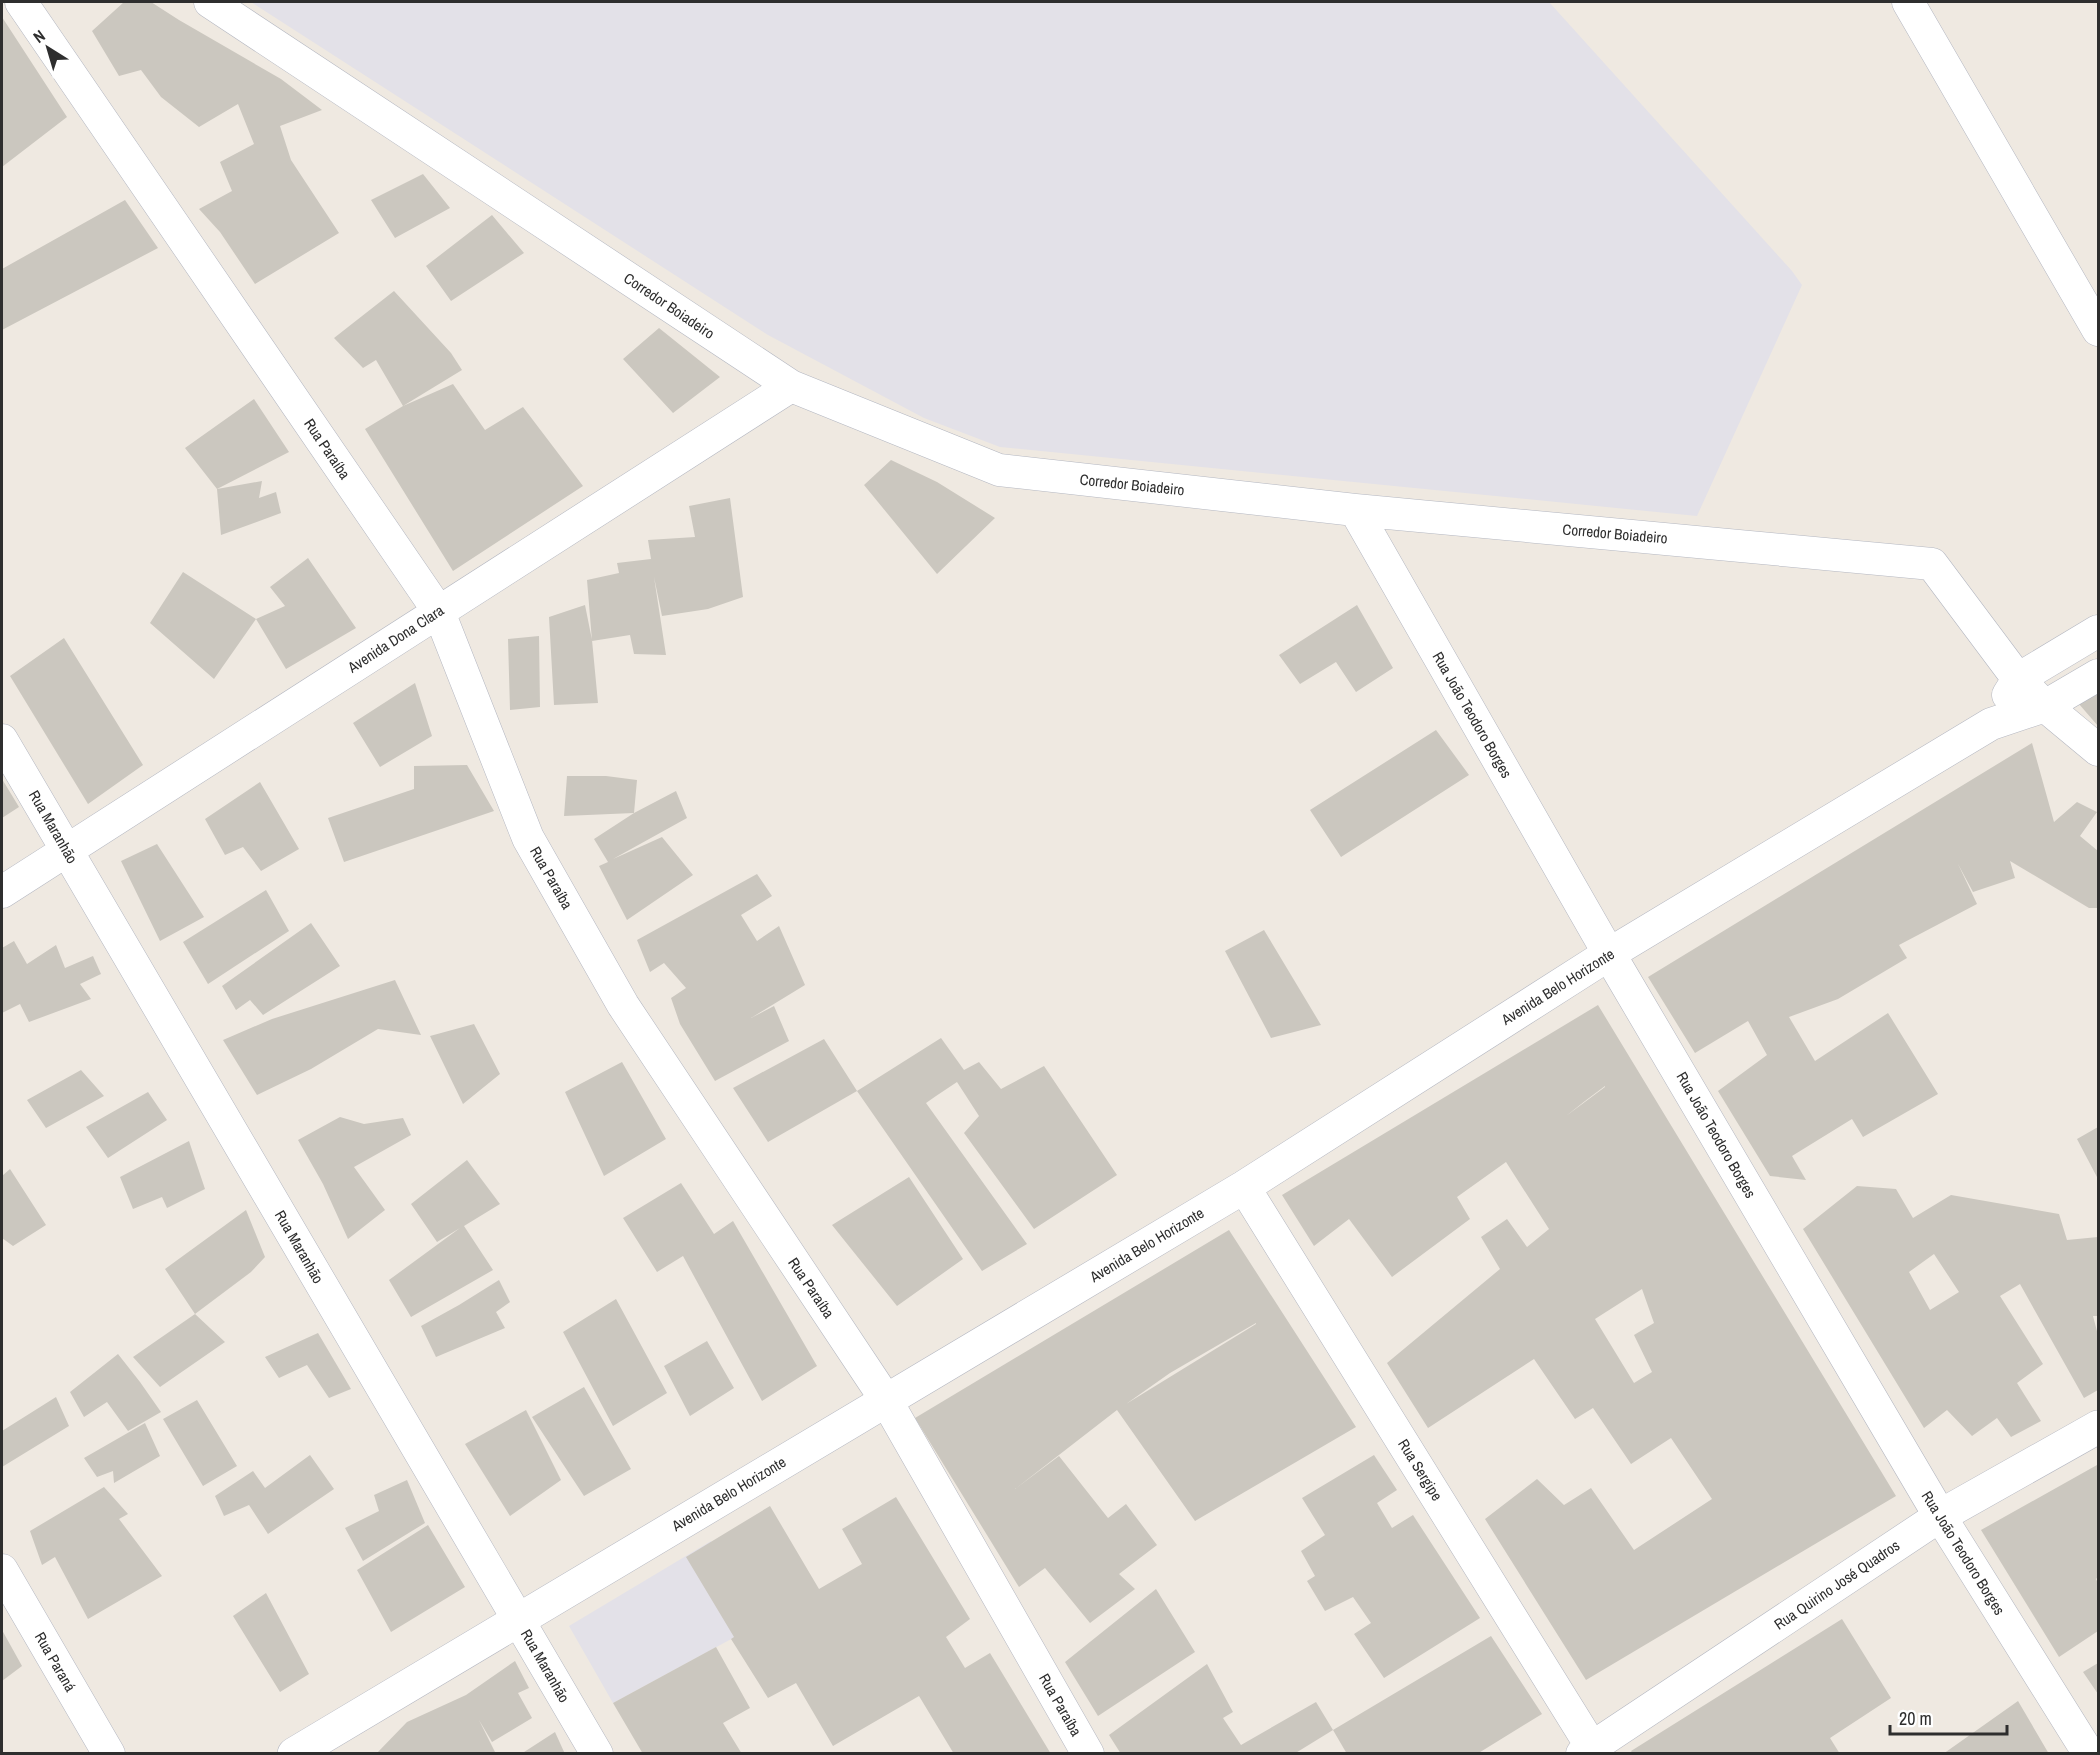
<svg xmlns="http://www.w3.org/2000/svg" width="2100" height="1755" font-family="'Archivo Narrow',sans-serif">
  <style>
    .industrial { fill: #e3e1e8 }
    .building { fill: #cbc7bf; fill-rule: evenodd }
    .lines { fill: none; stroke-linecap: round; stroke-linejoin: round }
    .street-casing { stroke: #b4b7c1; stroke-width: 33 }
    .secondary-casing { stroke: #b4b7c1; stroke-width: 34 }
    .street { stroke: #fff; stroke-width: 32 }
    .secondary { stroke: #fff; stroke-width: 33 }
    .labels { text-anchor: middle; stroke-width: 4.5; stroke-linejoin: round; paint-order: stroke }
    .street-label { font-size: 15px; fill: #2e2e2e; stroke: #fff }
  </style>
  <rect width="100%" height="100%" fill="#efe9e1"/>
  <path class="industrial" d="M251,2h1298l243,269 10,14 -105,231 -697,-69 -76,-29 -156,-83z
    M711,1541l48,83 -146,79 -44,-77z"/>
  <path class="building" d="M124,2h27l28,18 102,59 41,31 -42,16 11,34 48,73 -84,51 -35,-52 -21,-23 33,-18 -12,-29 34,-18 -16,-40 -39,23 -38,-30 -20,-27 -22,6 -27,-45z
    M2,17l65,100 -65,50z
    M423,174l27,34 -55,30 -24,-38z
    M125,200l33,48 -156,82v-61z
    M492,215l32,38 -73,48 -25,-35z
    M394,291l57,62 11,17 -59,36 50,-22 32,46 38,-23 60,79 -130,85 -88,-142 38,-23 -27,-46 -13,8 -29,-30z
    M659,328l61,49 -47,36 -50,-54z
    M254,399l35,53 -72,37 -32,-41z
    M891,460l46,22 58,36 -58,56 -73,-89z
    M262,481l-3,17 17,-6 5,21 -60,22 -4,-46z
    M730,498l13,99 -35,12 -46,7 -8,-39 12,78 -32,-1 -4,-19 -38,6 -5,-61 32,-7 -2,-10 34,-4 -3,-19 47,-3 -6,-31z
    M308,558l48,70 -70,41 -30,-50 -42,60 -64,-56 33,-51 73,47 29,-13 -15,-19z
    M585,605l7,35 6,63 -44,2 -5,-88z
    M1357,605l36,63 -37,24 -20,-30 -36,22 -21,-29z
    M539,636l1,71 -30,3 -2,-71z
    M64,638l79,127 -55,39 -78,-128z
    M415,683l17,53 -52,31 -27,-44z
    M2098,692v34l-19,-22z
    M1436,730l33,45 -128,82 -31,-47z
    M2032,743l22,79 23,-20 20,10 -17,24 18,15v57h-9l-79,-47 5,17 -42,14 -15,-28 19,40 -78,41 8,13 -69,41 -49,18 26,44 73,-48 50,81 -75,43 -11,-18 -60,37 14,24 -36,-4 -52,-85 49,-36 -19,-34 -53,32 -47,-76z
    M467,765l27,46 -150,51 -16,-44 86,-29v-23z
    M567,776h39l31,4 -3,33 -70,3z
    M2,779l17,28 -17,11z
    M260,782l39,67 -38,22 -18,-24 -18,8 -20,-36z
    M676,791l11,27 -74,41 49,-22 31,38 -66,45 -28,-54 9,-4 -14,-23 40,-26z
    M157,844l47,73 -44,24 -39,-80z
    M757,874l15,22 -31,19 16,26 22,-15 26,59 -54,33 23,-12 15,35 -74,40 -35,-57 -9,-26 15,-10 -22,-25 -14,9 -13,-32z
    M266,890l23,41 -81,53 -25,-42z
    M311,923l29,43 -77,49 -13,-15 -14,10 -14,-24z
    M1264,930l57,95 -50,13 -46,-87z
    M14,941l13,23 29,-19 9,23 28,-12 8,18 -21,10 11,15 -62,23 -9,-18 -18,9v-65z
    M395,980l26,55 -43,-6 -67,40 -54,26 -34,-55 49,-21z
    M1598,1005l298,491 -310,184 -101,-161 52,-40 27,26 27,-17 43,62 78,-51 -41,-61 -40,26 -38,-56 -18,11 -41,-60 -106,69 -41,-65 113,-94 -19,-32 26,-18 20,28 22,-18 -43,-67 -49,35 13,22 -78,58 -43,-58 -35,27 -32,-51zM1605,1086v1l-39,29 19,-15zM1642,1289l12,34 -20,12 18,37 -18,11 -39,-64z
    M474,1024l26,50 -37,30 -33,-68z
    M941,1038l23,32 15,-8 22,27 43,-23 73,109 -83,54 -70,-96 15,-17 -22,-34 -21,14 -10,7 101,141 -45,27 -125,-180 -89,51 -35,-54 91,-49 33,52z
    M622,1062l44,77 -62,37 -39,-84z
    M81,1070l23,26 -58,32 -19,-28z
    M148,1092l19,28 -59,38 -22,-31z
    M340,1117l24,7 39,-6 8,17 -57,32 31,43 -37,29 -25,-55 -25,-44z
    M2098,1127v52l-21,-40z
    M189,1141l16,48 -38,19 -5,-11 -29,12 -13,-32z
    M467,1160l33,44 -36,22 29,44 -82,47 -22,-37 71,-52 -23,14 -26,-38z
    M10,1169l36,56 -33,21 -11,-8v-62z
    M909,1177l54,82 -66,47 -65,-81z
    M681,1183l33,51 19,-13 84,145 -55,35 -79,-145 -26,16 -34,-54z
    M1857,1186l39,3 17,29 38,-23 108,19 8,26 31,-3v79h-5l5,19v55l-14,8 -64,-114 -20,12 43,68 -26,19 24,38 -30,16 -14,-19 -25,18 -25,-26 -23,18 -121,-199zM1934,1254l25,38 -29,18 -21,-38z
    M246,1210l19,47 -14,15 -56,42 30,28 -65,45 -27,-30 62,-43 -30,-45z
    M1229,1230l127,197 -161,94 -78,-111 -102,79 44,-33 49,62 18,-14 31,41 -38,29 16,15 -45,34 -45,-55 -26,19 -104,-169zM1256,1323v1l-130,80 44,-31z
    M499,1280l11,22 -14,10 9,16 -69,29 -15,-31 38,-21z
    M616,1299l51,94 -54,33 -50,-94z
    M318,1333l33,56 -22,9 -22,-33 -28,13 -14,-21z
    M707,1341l27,47 -44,28 -26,-50z
    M118,1354l22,28 21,30 -33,19 -21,-29 -23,15 -14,-25z
    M584,1387l47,82 -47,27 -52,-79z
    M56,1397l13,29 -67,41v-36z
    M197,1400l40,66 -34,20 -40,-67z
    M526,1410l35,70 -51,36 -45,-72z
    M145,1423l15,33 -46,27 -1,-12 -16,6 -13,-19z
    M310,1455l24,34 -66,45 -19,-29 -25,11 -9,-20 38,-25 12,17z
    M1374,1455l23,35 -20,13 15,25 21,-13 67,103 -96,60 -30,-44 17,-11 -18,-26 -28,14 -18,-30 8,-5 -14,-25 24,-16 -23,-37z
    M2097,1465l1,112 -2,2 2,4v48l-39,26 -78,-127z
    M407,1480l18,43 -62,38 -18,-33 34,-17 -5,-16z
    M104,1487l24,27 -9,5 43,57 -74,43 -33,-62 -13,8 -12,-34z
    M896,1497l74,122 -24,18 19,31 25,-15 61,101h-97l-35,-58 -86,50 -37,-63 -28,15 -37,-59 3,-2 -48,-80 84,-51 49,83 43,-25 -20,-35z
    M428,1525l37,62 -74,45 -34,-62z
    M1156,1589l39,63 -97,64 -33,-54z
    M266,1593l43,81 -29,18 -47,-76z
    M1842,1619l49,79 -61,40 10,16h-207l-2,-3z
    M2,1630l20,36 -20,15z
    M1491,1636l51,78 -65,40h-130l-14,-24z
    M716,1647l34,61 -27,15 19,31h-99l-30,-51z
    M515,1661l14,27 -11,5 14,25 -40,24 -13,-22 17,34h-120l31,-32 59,-27z
    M2098,1663v31l-15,-22z
    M1207,1664l26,48 -10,6 18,27 75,-43 17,28 -39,24h-173l-12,-19z
    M2018,1701l31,53h-106z
    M555,1732l10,22h-44z"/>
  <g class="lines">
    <g class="street-casing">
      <path id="street" d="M21,2l418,610 89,226 95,167 263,395 202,354
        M210,2l581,384 208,84 356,40 577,54 86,115 27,27 53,44
        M1908,2l190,328
        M1355,510l254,444 382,-230 54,-18 53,-31
        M2008,695l10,-16 80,-48
        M2,740l595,1014
        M2,892l789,-506
        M1244,1187l352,567
        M2,1570l107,184
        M1582,1754l358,-238 149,238"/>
    </g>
    <g class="secondary-casing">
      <path id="secondary" d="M294,1754l950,-567 365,-233 331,562 158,-89"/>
    </g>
    <use href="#street" class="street"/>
    <use href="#secondary" class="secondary"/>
  </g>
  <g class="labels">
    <g class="street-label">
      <text transform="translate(669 306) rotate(34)" y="5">Corredor Boiadeiro</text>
      <text transform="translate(327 449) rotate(56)" y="5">Rua Paraíba</text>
      <text transform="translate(1132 485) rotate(6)" y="5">Corredor Boiadeiro</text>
      <text transform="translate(1615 534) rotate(5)" y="5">Corredor Boiadeiro</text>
      <text transform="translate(396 639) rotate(-33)" y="5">Avenida Dona Clara</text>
      <text transform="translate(1472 715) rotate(60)" y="5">Rua João Teodoro Borges</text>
      <text transform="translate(53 827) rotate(60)" y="5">Rua Maranhão</text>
      <text transform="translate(551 878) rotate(60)" y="5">Rua Paraíba</text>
      <text transform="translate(1558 987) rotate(-32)" y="5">Avenida Belo Horizonte</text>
      <text transform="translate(1716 1135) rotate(60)" y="5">Rua João Teodoro Borges</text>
      <text transform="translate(1147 1245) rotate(-31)" y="5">Avenida Belo Horizonte</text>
      <text transform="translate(299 1247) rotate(60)" y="5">Rua Maranhão</text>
      <text transform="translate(811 1288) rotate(56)" y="5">Rua Paraíba</text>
      <text transform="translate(1420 1470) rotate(58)" y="5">Rua Sergipe</text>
      <text transform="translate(729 1494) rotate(-31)" y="5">Avenida Belo Horizonte</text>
      <text transform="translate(1963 1553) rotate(58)" y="5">Rua João Teodoro Borges</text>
      <text transform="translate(1837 1585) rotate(-34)" y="5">Rua Quirino José Quadros</text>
      <text transform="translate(55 1662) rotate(60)" y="5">Rua Paraná</text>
      <text transform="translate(545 1666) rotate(60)" y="5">Rua Maranhão</text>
      <text transform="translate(1060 1705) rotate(60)" y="5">Rua Paraíba</text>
    </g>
  </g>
  <rect width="2100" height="1755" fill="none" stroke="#2e2e2e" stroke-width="6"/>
  <g transform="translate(48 48) rotate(323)" stroke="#ffffff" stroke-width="4.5" paint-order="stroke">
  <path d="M0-4.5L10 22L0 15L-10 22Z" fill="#2e2e2e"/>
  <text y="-9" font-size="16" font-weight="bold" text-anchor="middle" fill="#2e2e2e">N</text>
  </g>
  <path d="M1890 1725v9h117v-9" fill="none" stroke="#2e2e2e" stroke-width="3"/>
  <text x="1899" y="1725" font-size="18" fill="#2e2e2e" stroke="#ffffff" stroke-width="4.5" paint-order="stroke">20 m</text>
</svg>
